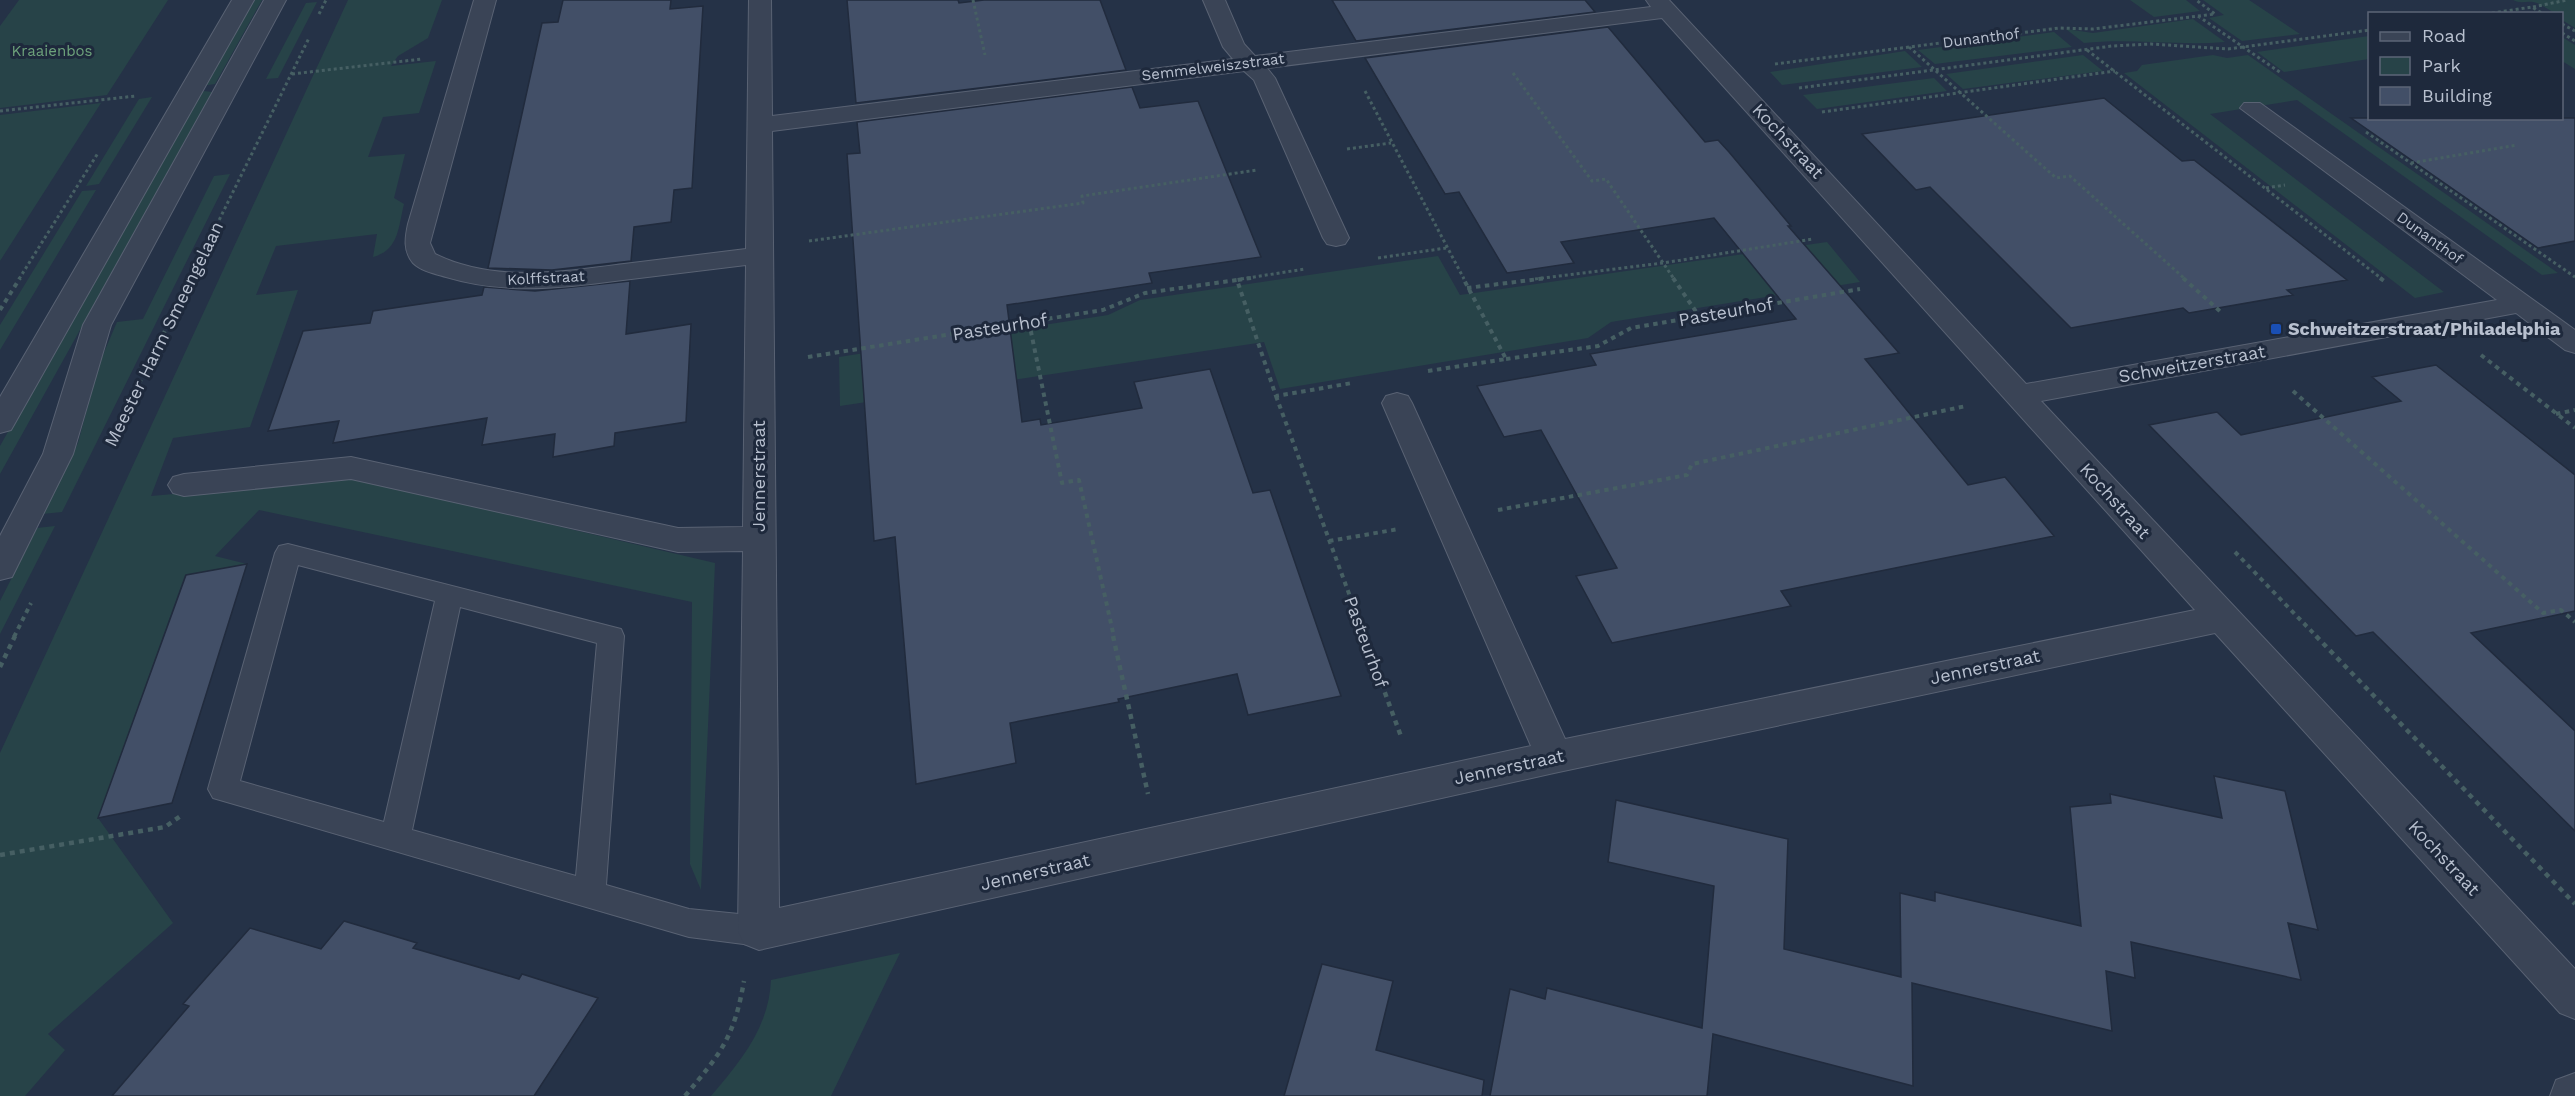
<svg xmlns="http://www.w3.org/2000/svg" width="2575" height="1096" font-family="'Work Sans',sans-serif">
  <style>
    .green { fill: #274348 }
    .building { fill: #424f67; stroke: #212b3d; stroke-width: 1.5 }
    .lines { fill: none; stroke-linecap: round; stroke-linejoin: round }
    .service-casing { stroke: #596273; stroke-width: 2 }
    .minor-casing { stroke: #596273; stroke-width: 2 }
    .tertiary-casing { stroke: #596273; stroke-width: 2 }
    .path-far2 { stroke: #465f63; stroke-width: 3; stroke-dasharray: 3 3; stroke-linecap: butt }
    .path-far1 { stroke: #465f63; stroke-width: 4; stroke-dasharray: 4.5 4.5; stroke-linecap: butt }
    .path { stroke: #465f63; stroke-width: 4.5; stroke-dasharray: 5 5; stroke-linecap: butt }
    .service { fill: #3a4456; fill-rule: evenodd }
    .minor { fill: #3a4456; fill-rule: evenodd }
    .tertiary { fill: #3a4456; fill-rule: evenodd }
    .transit-dot { fill: #1a4fb4; stroke: #1e293c; stroke-width: 2 }
    .labels { text-anchor: middle; stroke-width: 6; stroke-linejoin: round; paint-order: stroke }
    .far-street-label { font-size: 15px; fill: #b8c0cf; stroke: #1e293c }
    .far-park-label { font-size: 15px; fill: #6da27b; stroke: #1e293c }
    .street-label { font-size: 18px; fill: #b8c0cf; stroke: #1e293c }
    .poi-label { font-size: 18px; font-weight: bold; fill: #b8c0cf; stroke: #1e293c; text-anchor: start }
  </style>
  <rect width="100%" height="100%" fill="#253247"/>
  <path class="green" d="M19,0h149l-61,95 -107,13v-82z
    M251,0h11l-47,84 -14,2z
    M348,0h94l-14,38 -30,18 -7,10 45,-5 -17,52 -36,4 -15,40 37,-3 -11,44 10,6c-6,24 -5,46 -31,53l4,-23 -101,12 -20,49 42,-5 -48,137 -77,11 -22,58 202,-18 362,85 -14,327 -11,-26 2,-262 -433,-92 -44,46 32,8 -62,11 -87,243 75,105 -125,111 17,16 -40,46h-25v-343z
    M2130,0h56l14,11 -46,6z
    M2203,0h46l51,34 -58,7 -33,-23 15,-3z
    M2513,0h62v28l-13,-8v-6c-12,0 -19,-11 -29,-12 -8,-1 -12,2 -20,-2z
    M317,2l-39,76 -12,1 40,-76z
    M2193,19l32,23c-47,4 -94,-4 -141,1l-18,-14 27,4z
    M2054,32l18,15 -137,17 -17,-14z
    M2369,36v23l-85,13 -27,-20z
    M2562,37l13,8v24l-13,-8z
    M1905,51l17,16 -140,18 -12,-13z
    M2083,55l20,16 -140,18 -17,-15z
    M2213,55l14,3 21,-3 310,218 -16,2 -245,-175 -87,14 234,178 -29,6 -291,-225 13,-2 5,-6z
    M1934,78l13,13 -130,18 -14,-14z
    M204,91l8,1 -212,382v-28l198,-351z
    M152,97l-53,87 -13,2 53,-87z
    M101,103l-101,158v-146z
    M230,174l-168,338 -20,2 36,-71 21,-79 18,-42 26,-3 71,-143z
    M96,190l-96,160v-25l82,-134z
    M1827,242l33,40 -249,40 -23,16 -308,51 -16,-47 -424,64 -1,-49 269,-42 32,-15 298,-44 22,39z
    M55,526l-55,108v-33l37,-73z
    M900,953l-69,143h-120c30,-35 58,-69 60,-116z"/>
  <path class="building" d="M563,0h108l-1,9 33,-3 -11,182 -18,2 -3,32 -37,5 -3,34 -79,9 -64,-2 54,-245 16,-1z
    M847,0h111l1,3 25,-3h116l26,70 -270,33z
    M1332,0h253l10,12 -239,29z
    M1608,27l97,115 13,-2 11,12 62,74h-3l111,127 -34,6 103,126 37,-8 49,59 -273,55 10,15 -179,37 -36,-67 41,-8 -76,-138 -37,7 -27,-51 119,-21 -6,-11 206,-35 -82,-101 -153,24 13,21 -67,10 -48,-81 -14,2 -80,-136z
    M1132,87l8,21 58,-7 63,156 -112,16 3,10 -145,22 15,117 18,-3 1,6 101,-17 -8,-26 76,-13 43,124 17,-3 71,206 -93,19 -11,-41 -119,25 1,3 -109,21 6,40 -100,21 -21,-247 -21,4 -27,-387 13,-1 -3,-31z
    M2104,98l78,63 12,-1 153,120 -60,10 6,5 -104,18 -6,-5 -112,20 -141,-141 -14,3 -54,-56z
    M2351,118h224v123l-37,7z
    M630,281l-4,53 65,-10 -5,98 -71,11 -1,13 -61,11 2,-23 -73,11 5,-27 -154,25 6,-22 -71,10 35,-100 67,-8 3,-12 109,-16 2,-8 51,4z
    M2436,365l139,110v136l-104,22 104,98v100l-202,-199 -17,4 -207,-211 68,-13 24,23 160,-34 -29,-24z
    M247,564l-75,239 -74,15 88,-243z
    M2214,776l71,15 33,139 -30,-7 13,57 -170,-38 4,36 -29,-7 6,60 -200,-48 1,103 -200,-52 -6,62h-217l20,-107 35,10 2,-11 155,40 12,-142 -106,-24 8,-62 172,39 -4,110 117,28 -1,-84 35,8v-9l146,34 -11,-119 41,-4 -1,-9 112,24z
    M344,921l73,22 -4,5 106,31 3,-5 76,24 -64,98h-422l77,-90 -6,-2 67,-76 71,21z
    M1322,964l71,17 -17,69 108,30 -2,16h-198z"/>
  <g class="lines">
    <g class="service-casing">
      <path id="service" d="M288,544l333,85 3,7 -18,249 83,24 70,7 11,5 5,10 -5,10 -11,5 -70,-9 -476,-139 -5,-9 67,-236 4,-7zM298,565l137,36 -51,221 -144,-41zM460,607l137,36 -21,233 -164,-46z"/>
    </g>
    <g class="minor-casing">
      <path id="minor" d="M474,0h22l-66,243 5,11c59,29 126,18 189,10 41,-5 82,-10 122,-15l3,-249h22l1,116 461,-57 -10,-12 -20,-47h22l19,44 11,12 396,-49 -5,-7h23l357,384 471,-84 -257,-192 4,-5h16l315,227v23l-10,-3 -49,-37 -475,88 534,568v50l-15,-6 -345,-380 -661,140 -795,177 -15,-6 -6,-13 5,-380 -65,1 -327,-73 -167,17 -11,-3 -5,-8 5,-8 11,-3 167,-17 327,71 65,-1 3,-262c-41,5 -82,10 -123,15 -60,8 -117,15 -177,-3 -10,-3 -25,-6 -33,-14 -10,-12 -8,-25 -5,-39zM1662,18l533,592 -630,129 -153,-336 -4,-7 -11,-3 -11,3 -4,7 149,343 -752,162 -7,-777 472,-60 10,9 69,158 4,6 9,2 9,-2 4,-6 -74,-160 -8,-10z"/>
    </g>
    <g class="tertiary-casing">
      <path id="tertiary" d="M232,0h22l-239,423 -4,7 -11,3v-36z
        M264,0h22l-175,325 -38,129 -61,123 -12,3v-44l43,-82 40,-129z
        M2575,1073v23h-25l6,-16z"/>
    </g>
    <path class="path-far2" d="M973,0l12,55
      M2533,7l34,-7
      M319,14l7,-14
      M2486,14l46,-7 11,7
      M2198,16l83,57
      M2562,24l13,7
      M2562,33l13,8
      M1909,47l147,131 14,-2 115,103
      M2087,50l295,229
      M1775,64l284,-36 34,1 122,-15 -19,-14
      M1513,73l79,108 14,-2 68,100
      M292,74l130,-15
      M1799,88l313,-42 39,-2 77,5 142,-19
      M1365,91l99,188
      M0,111l136,-15
      M1822,112l293,-41
      M2366,132l209,145
      M1347,149l44,-6
      M2411,163l106,-18
      M2266,188l19,-3
      M809,241l274,-38 -1,-7 175,-26
      M1378,258l68,-10
      M19,279l79,-126
      M190,279l119,-241
      M1241,279l64,-10
      M1535,279l128,-16 150,-24"/>
    <path class="path-far1" d="M1251,278l-14,2 39,116 76,-13
      M1673,278l26,38
      M2183,278l40,36
      M2380,278l7,5
      M1467,288l80,-10
      M0,310l20,-32
      M1029,322l33,161 17,-3 35,157
      M2481,355l94,73
      M808,357l295,-47 42,-17 92,-13
      M1506,359l92,-13 33,-18 229,-39
      M1428,371l78,-12 -43,-81
      M2293,391l250,222 18,-3 14,12
      M1276,396l89,241
      M2556,414l19,-4
      M123,416l68,-138
      M1498,510l189,-35 5,-11 274,-58
      M1329,541l70,-12
      M2235,552l82,85
      M14,637l17,-34"/>
    <path class="path" d="M1113,636l35,158
      M1364,636l38,103
      M2316,636l259,268
      M0,667l15,-31
      M0,855l165,-28 17,-12
      M685,1096c36,-43 49,-58 59,-115"/>
    <use href="#service" class="service"/>
    <use href="#minor" class="minor"/>
    <use href="#tertiary" class="tertiary"/>
  </g>
  <rect class="transit-dot" x="2270" y="323" width="12" height="12" rx="3"/>
  <g class="labels">
    <g class="far-street-label">
      <text transform="translate(1981 38) rotate(-7)" y="5">Dunanthof</text>
      <text transform="translate(1213 67) rotate(-7)" y="5">Semmelweiszstraat</text>
      <text transform="translate(2430 238) rotate(36)" y="5">Dunanthof</text>
      <text transform="translate(546 278) rotate(-3)" y="5">Kolffstraat</text>
    </g>
    <g class="far-park-label">
      <text x="52" y="56">Kraaienbos</text>
    </g>
    <g class="street-label">
      <text transform="translate(1788 141) rotate(47)" y="6">Kochstraat</text>
      <text transform="translate(1726 312) rotate(-10)" y="6">Pasteurhof</text>
      <text transform="translate(1000 327) rotate(-9)" y="6">Pasteurhof</text>
      <text transform="translate(164 334) rotate(-64)" y="6">Meester Harm Smeengelaan</text>
      <text transform="translate(2192 364) rotate(-10)" y="6">Schweitzerstraat</text>
      <text transform="translate(759 476) rotate(-90)" y="6">Jennerstraat</text>
      <text transform="translate(2115 501) rotate(48)" y="6">Kochstraat</text>
      <text transform="translate(1366 642) rotate(70)" y="6">Pasteurhof</text>
      <text transform="translate(1985 667) rotate(-12)" y="6">Jennerstraat</text>
      <text transform="translate(1509 767) rotate(-12)" y="6">Jennerstraat</text>
      <text transform="translate(2444 858) rotate(47)" y="6">Kochstraat</text>
      <text transform="translate(1035 872) rotate(-13)" y="6">Jennerstraat</text>
    </g>
    <g class="poi-label">
      <text x="2288" y="335">Schweitzerstraat/Philadelphia</text>
    </g>
  </g>
  <rect x="2368" y="12" width="195" height="108" fill="#1e293c" stroke="#5c6577" stroke-width="1.5"/>
  <rect x="2380" y="32" width="30" height="9" fill="#3a4456" stroke="#5c6577" stroke-width="1.5"/>
  <text x="2422" y="42" font-size="18" fill="#b8c0cf">Road</text>
  <rect x="2380" y="57" width="30" height="18" fill="#274348" stroke="#5c6577" stroke-width="1.5"/>
  <text x="2422" y="72" font-size="18" fill="#b8c0cf">Park</text>
  <rect x="2380" y="87" width="30" height="18" fill="#424f67" stroke="#5c6577" stroke-width="1.5"/>
  <text x="2422" y="102" font-size="18" fill="#b8c0cf">Building</text>
</svg>
